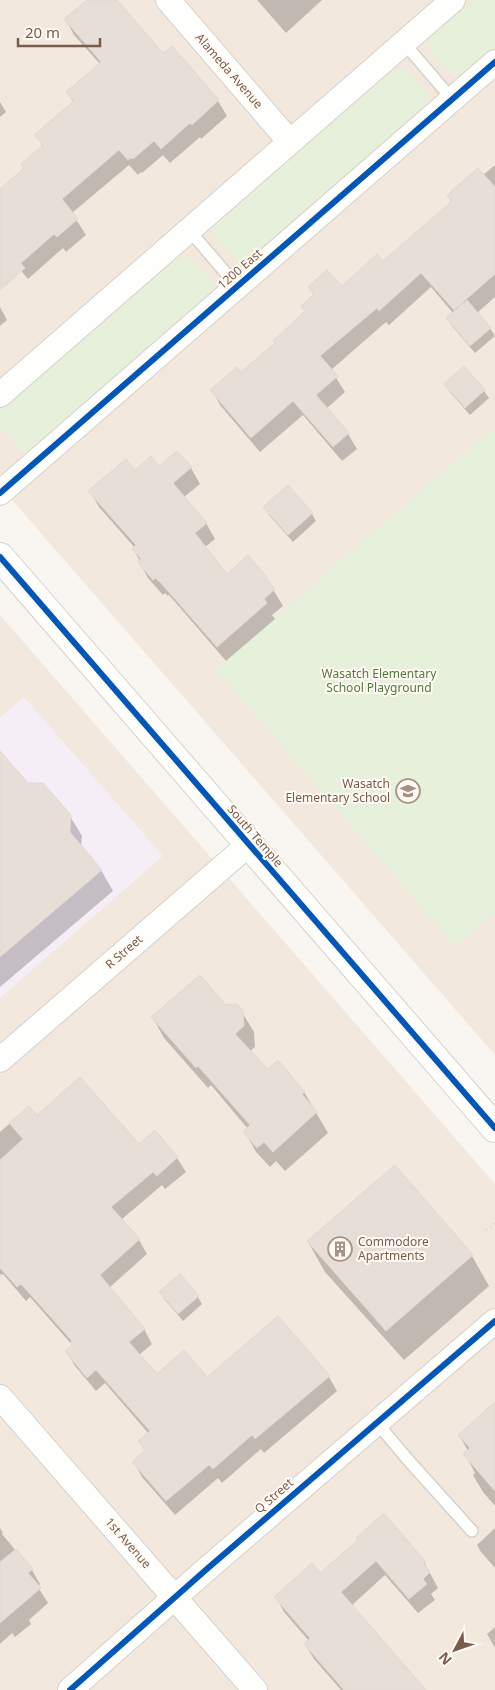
<svg xmlns="http://www.w3.org/2000/svg" width="495" height="1690" font-family="'Noto Sans',sans-serif">
  <style>
    .residential { fill: #f2e8de }
    .education { fill: #f6eef6 }
    .green { fill: #e7f0db }
    .shadow { fill: #0003 }
    .building { fill: #e6ded7; stroke: #e2d8d2 }
    .lines { fill: none; stroke-linecap: round; stroke-linejoin: round }
    .service-casing { stroke: #d7d1cb; stroke-width: 14 }
    .minor-casing { stroke: #d7d1cb; stroke-width: 26 }
    .secondary-casing { stroke: #d9d2cb; stroke-width: 30 }
    .path { stroke: #dcd5d0; stroke-width: 3; stroke-dasharray: 1 4; stroke-linecap: butt }
    .service { stroke: #fefefd; stroke-width: 11 }
    .minor { stroke: #fefefd; stroke-width: 24 }
    .secondary { stroke: #fefefd; stroke-width: 28 }
    .cycleway-casing { stroke: #fffaf3; stroke-width: 9 }
    .cycleway { stroke: #0057b8; stroke-width: 6 }
    .labels { text-anchor: middle; stroke-width: 4; stroke-linejoin: round; paint-order: stroke }
    .street-label { font-size: 12px; fill: #7a5c4d; stroke: #fffaf3 }
    .park-label { font-size: 12px; fill: #537a41; stroke: #fffaf3 }
    .poi-label { font-size: 12px; fill: #7a5c4d; stroke: #fffaf3; text-anchor: end }
  </style>
  <rect width="100%" height="100%" fill="#f9f5f0"/>
  <path class="residential" d="M0,0h495v1055l-495,-569z
    M0,615l495,569v506h-495z"/>
  <path class="education" d="M24,697l139,159 -163,142v-281z"/>
  <path class="green" d="M472,0h23v52l-36,26c-8,-3 -29,-25 -30,-34 0,-3 1,-6 2,-9z
    M399,69l8,1 21,24 2,9 -179,161 -7,1 -7,-4 -21,-23 -3,-8 4,-9 174,-151z
    M185,256l6,3 23,25v7l-187,163 -5,-3 -22,-25v-16l177,-153z
    M495,427v487l-39,33 -241,-278z"/>
  <path class="shadow" d="M89,0h26l48,55 9,-7 46,53 9,15 -26,23 -1,-2 -30,26 -7,-8 -21,18 -1,-1 -3,3 -9,-10 -57,48 14,22 -20,17 -3,-4 -35,31 -28,-33v-55l25,-22 18,-22 -7,-12 38,-32 -7,-11 33,-28 -26,-29 -8,-15z
    M257,0h65l-36,33z
    M0,102l6,10 -6,5z
    M495,165v132l-18,16 13,15 5,8 -20,17 -23,-27 -4,-8 5,-5 -22,-26 -42,38 -3,-3 -55,48 14,22 -19,17 22,25 9,15 -15,12 -39,-46 -43,37 -40,-47 -8,-15 29,-17 35,-29 29,-32 -3,-6 12,-10 -5,-9 33,1 41,-25 69,-60 -4,-7 35,-21z
    M0,307l7,13 -7,6z
    M446,384l38,7 5,7 -19,17 -20,-23z
    M177,453l14,15 9,16 -16,13 22,26 9,16 -10,8 22,28 39,3 17,28 -11,9 3,4 -49,42 -57,-66 -1,1 -3,-3 -2,2 -15,-17 -9,-16 1,-1 -7,-12 2,-1 -36,-41 -9,-16 45,-19 24,-4z
    M265,507l47,7 4,7 -23,21 -24,-27z
    M0,753l27,31 43,32 12,20 -1,11 20,23 12,21 -113,96z
    M225,1006l17,6 12,20 1,15 -5,4 17,19 37,22 24,41 -43,38 -9,-10 -6,6 -14,-15 -11,-20 3,-3 -37,-44 -3,3 -44,-50 -11,-20z
    M29,1107l8,10 140,41 9,14 -21,17 -3,-4 -41,35 18,20 8,14 -38,34 35,41 8,15 -13,11 18,21 50,3 71,-61 51,59 8,14 -73,62 -3,-4 -39,34 -4,-5 -43,37 -33,-38 -8,-15 11,-11 -5,-9 9,-8 -44,-51 -9,8 -21,-25 -8,-14 6,-6 -43,-49 -4,4 -23,-27 -2,1 -1,-1v-142z
    M308,1242l164,14 17,30 -85,74 -79,-88z
    M161,1292l37,5 4,7 -19,17 -18,-21z
    M495,1403v103l-12,-14 -10,-17 2,-2 -10,-19 3,-3 -9,-16z
    M0,1528l3,5 -1,1 30,36 8,14 -2,3 10,16 -19,17 2,4 -16,13 -3,-4 -12,11z
    M495,1528v40l-14,-16 -4,-7z
    M359,1541l65,21 14,26 -7,6 4,6 -17,13 -33,-38 -34,31 74,84h-84l-27,-31 -9,-15 4,-3 -25,-29 -8,-15 44,-22z
    M495,1627v21l-8,-14z"/>
  <path class="building" d="M87,0h30l46,53 9,-7 47,54 -27,25 -2,-2 -29,26 -7,-8 -21,18 -2,-1 -3,2 -9,-10 -57,49 16,20 -21,18 -3,-3 -33,29 4,5 -25,22v-101l24,-21 -3,-4 22,-19 -9,-10 40,-34 -8,-9 35,-30 -37,-43z
    M478,168l17,19v87l-41,36 -33,-37 -42,38 -2,-3 -57,48 18,20 -22,19 33,38 -16,14 -40,-46 -42,37 -41,-48 27,-23 4,5 34,-29 -2,-2 32,-30 -4,-5 13,-12 -6,-7 19,-17 15,16 35,-32 6,7 69,-60 -5,-6z
    M467,300l24,28 -21,18 -24,-28z
    M464,366l21,24 -20,18 -21,-24z
    M177,451l15,16 -19,16 34,40 -12,10 32,41 21,-19 19,22 -1,1 9,11 -11,10 3,4 -50,44 -58,-66h-1l-2,-3 -3,2 -16,-18 4,-3 -9,-10 4,-4 -48,-54 38,-32 9,11 16,-14 8,10z
    M288,485l25,28 -25,22 -25,-28z
    M0,751l28,32h15l28,32 -1,17 32,38 -102,87z
    M200,975l26,30 11,-1 6,7 1,15 -9,8 33,35 10,-9 27,32 -3,2 15,18 -44,40 -9,-10 -7,6 -14,-16 7,-7 -52,-59 -2,2 -45,-51z
    M80,1077l59,67 16,-14 23,27 -21,19 -4,-4 -42,35 29,32 -40,36 45,54 -16,13 28,32 27,-24 23,27 71,-61 52,60 -75,63 -3,-4 -39,34 -4,-4 -43,36 -34,-39 13,-12 -7,-9 12,-10 -54,-61 -9,8 -22,-27 7,-6 -2,-2 2,-2 -51,-57 -4,3 -17,-19v-108l23,-21 -14,-16 20,-17 8,9z
    M395,1165l78,90 -87,76 -79,-90z
    M180,1274l19,22 -21,18 -19,-22z
    M495,1402v89l-32,-37 7,-6 -12,-13z
    M384,1513l41,48 -2,2 7,9 -7,7 4,5 -18,15 -33,-38 -35,31 85,98h-82l-40,-46 6,-6 -36,-41 38,-34 8,10 38,-33 -2,-2z
    M16,1549l17,20 -5,4 13,15 -41,35v-61z"/>
  <g class="lines">
    <g class="service-casing">
      <path id="service" d="M404,43l48,56
        M189,230l48,56
        M377,1423l32,38 63,70"/>
    </g>
    <g class="minor-casing">
      <path id="minor" d="M168,0l122,142
        M0,395l453,-395
        M0,493l495,-431
        M0,1060l248,-215
        M0,1397l255,293
        M70,1690l138,-122 287,-247"/>
    </g>
    <g class="secondary-casing">
      <path id="secondary" d="M0,557l495,571"/>
    </g>
    <path class="path" d="M486,1230l9,-7"/>
    <use href="#service" class="service"/>
    <use href="#minor" class="minor"/>
    <use href="#secondary" class="secondary"/>
    <g class="cycleway-casing">
      <path id="cycleway" d="M0,493l495,-431
        M0,557l495,571
        M70,1690l138,-122 287,-247"/>
    </g>
    <use href="#cycleway" class="cycleway"/>
  </g>
  <defs>
    <g id="school-ring" transform="scale(1.25)"><circle r="9.5" fill="#fffaf3" stroke="#a69286" stroke-width="1.5"/><path d="M0-5L7-2L0 1L-7-2ZM-4 1L0 2.5L4 1V4Q0 6-4 4Z" fill="#a69286"/></g>
    <g id="building-ring" transform="scale(1.25)"><circle r="9.5" fill="#fffaf3" stroke="#a69286" stroke-width="1.5"/><path d="M-4-6H4V6H1V3H-1V6H-4ZM-2.5-4.3h1.7v1.8h-1.7ZM.8-4.3h1.7v1.8H.8ZM-2.5-1h1.7V.8h-1.7ZM.8-1h1.7V.8H.8Z" fill="#a69286"/></g>
  </defs>
  <g fill-rule="evenodd">
    <use href="#school-ring" x="408" y="791"/>
    <use href="#building-ring" x="340" y="1249"/>
  </g>
  <g class="labels">
    <g class="street-label">
      <text transform="translate(229 71) rotate(49)" y="4">Alameda Avenue</text>
      <text transform="translate(240 269) rotate(-41)" y="4">1200 East</text>
      <text transform="translate(255 836) rotate(49)" y="4">South Temple</text>
      <text transform="translate(124 952) rotate(-41)" y="4">R Street</text>
      <text transform="translate(274 1496) rotate(-41)" y="4">Q Street</text>
      <text transform="translate(128 1543) rotate(49)" y="4">1st Avenue</text>
    </g>
    <g class="park-label">
      <text x="379" y="678">Wasatch Elementary<tspan x="379" dy="14">School Playground</tspan></text>
    </g>
    <g class="poi-label">
      <text x="390" y="788">Wasatch<tspan x="390" dy="14">Elementary School</tspan></text>
      <text x="358" y="1246" text-anchor="start">Commodore<tspan x="358" dy="14">Apartments</tspan></text>
    </g>
  </g>
  <g transform="translate(455 1650) rotate(229)" stroke="#fffaf3" stroke-width="4" paint-order="stroke">
  <path d="M0-4L9 19L0 12L-9 19Z" fill="#7a5c4d"/>
  <text y="-8" font-size="14" font-weight="bold" text-anchor="middle" fill="#7a5c4d">N</text>
  </g>
  <path d="M18 38v8h82v-8" fill="none" stroke="#7a5c4d" stroke-width="2.5"/>
  <text x="25" y="38" font-size="15" fill="#7a5c4d" stroke="#fffaf3" stroke-width="4" paint-order="stroke">20 m</text>
</svg>
